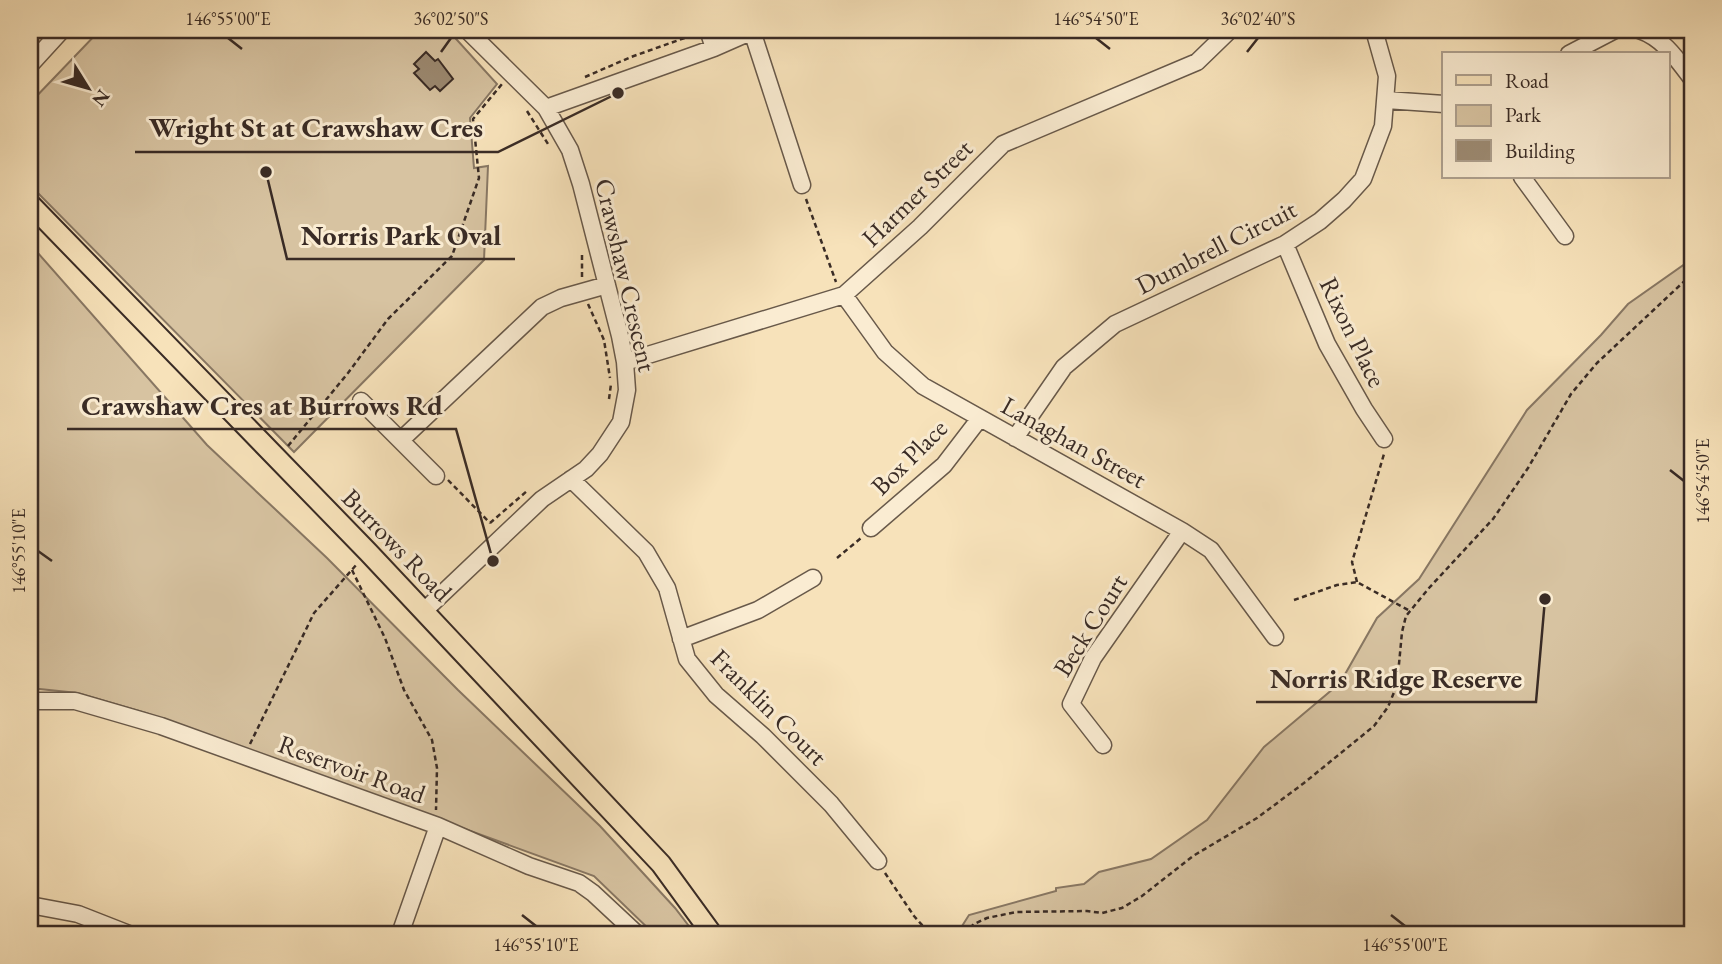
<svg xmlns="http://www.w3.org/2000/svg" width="1722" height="964" font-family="'EB Garamond',serif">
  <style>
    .green { fill: #d7c3a1; stroke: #887763; stroke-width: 2 }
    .building { fill: #9c8a72; stroke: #392b25; stroke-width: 2 }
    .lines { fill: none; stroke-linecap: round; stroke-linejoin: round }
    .minor-casing { stroke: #68594a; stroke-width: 19 }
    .major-casing { stroke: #392b25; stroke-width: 23 }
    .path { stroke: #392b25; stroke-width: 2.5; stroke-dasharray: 5 3.5; stroke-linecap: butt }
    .minor { stroke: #faecd2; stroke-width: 16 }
    .major { stroke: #f7e2ba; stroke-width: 19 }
    .ticks { fill: none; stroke: #392b25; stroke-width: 2.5 }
    .labels { text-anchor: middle; stroke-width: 6; stroke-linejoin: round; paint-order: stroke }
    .street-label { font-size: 26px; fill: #392b25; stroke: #faecd2 }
    .leader { fill: none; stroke: #392b25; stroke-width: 2.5 }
    .callout-dot { fill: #392b25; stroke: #faecd2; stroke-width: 2.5 }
    .callout-label { font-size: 28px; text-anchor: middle; font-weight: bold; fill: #392b25; stroke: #faecd2; stroke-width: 6; stroke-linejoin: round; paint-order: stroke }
    .neatline { fill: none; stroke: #392b25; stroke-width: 2.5 }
    .ticks-label { font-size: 18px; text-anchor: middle; fill: #392b25 }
  </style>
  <rect width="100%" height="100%" fill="#f7e2ba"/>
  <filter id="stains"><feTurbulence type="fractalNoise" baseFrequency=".00286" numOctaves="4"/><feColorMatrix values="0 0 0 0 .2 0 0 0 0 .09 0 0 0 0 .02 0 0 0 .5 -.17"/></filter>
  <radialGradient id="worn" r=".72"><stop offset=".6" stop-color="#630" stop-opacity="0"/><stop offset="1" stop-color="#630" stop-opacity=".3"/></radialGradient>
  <path class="green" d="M100,30h348l49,54 -27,34 4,50 14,-2 -4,94 -190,192 -264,-267v-82z
    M30,244l177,201 120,113 131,132 142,136 75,82 20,26h-41l-60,-58 -448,-163 -68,-20 -48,-5z
    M1692,259v675h-735l12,-19 87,-24v-3l28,-4 15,-12 52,-13 56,-39 57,-73 76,-64 37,-65 42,-39 108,-169 74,-75 27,-31z"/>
  <path class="building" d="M426,52l9,9 3,-2 15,20 -13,12 -5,-5 -5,4 -16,-17 5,-4 -5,-5z"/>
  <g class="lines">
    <g class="minor-casing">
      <path id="minor" d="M708,30l6,18
        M1639,30c24,8 38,29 53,49
        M752,31l50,154
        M1569,54l46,-24
        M30,65l32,-35
        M1386,100l58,4
        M546,108l168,-60 41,-18
        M1522,177l43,59
        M1285,244l42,100 37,65 20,30
        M844,295l41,57 38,34 259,145 29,19 64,87
        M625,362l219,-67 76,-68 83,-83 194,-82 33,-32
        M361,401l75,75
        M1015,438l49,-71 51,-43 170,-80 35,-23 24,-21 19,-21 20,-53 4,-50 -13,-46
        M401,440l141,-133 19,-9 46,-13
        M571,479l75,73 21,36 20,71 29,36 47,41 68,68 47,57
        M871,528l73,-63 36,-47
        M424,611l118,-112 44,-30 14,-15 21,-32 6,-32 -2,-28 -5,-26 -39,-152 -11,-34 -24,-42 -79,-78
        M681,639l77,-29 55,-32
        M30,701h45l86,25 277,100 91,40 50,17 14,10 44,41
        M1103,745l-32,-41 22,-46 89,-127
        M30,905l48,9 51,20
        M400,934l38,-108"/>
    </g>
    <g class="major-casing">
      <path id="major" d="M30,204l338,348 293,312 51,70"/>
    </g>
    <path class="path" d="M585,77l46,-20 62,-22
      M527,111l21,33
      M806,199l30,83
      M582,277v-24
      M588,304l16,36 6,38
      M609,399l2,-15
      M288,446l60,-73 40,-54 64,-63 27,-78 -6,-59 29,-35
      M448,480l42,43
      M490,523l37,-32
      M837,558l24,-20
      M352,570l33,68 19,52 28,50 5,28 -1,42
      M1357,582l-5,-20 32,-108
      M1294,600l43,-15 20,-3 53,29
      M250,744l64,-131 43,-49
      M885,873l29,43 16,18
      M964,934l10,-10 13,-6 29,-6 71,-1 15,2 20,-5 20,-12 51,-40 64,-38 47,-35 70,-57 14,-19 9,-22 5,-53 4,-16 23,-28 64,-69 35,-51 43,-74 26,-31 95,-89
      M1684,934l8,-11"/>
    <use href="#minor" class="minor"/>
    <use href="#major" class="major"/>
  </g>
  <path class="ticks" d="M228,38l14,11M1096,38l14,11M441,52l10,-14M1247,52l11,-14M1670,470l14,11M38,551l14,10M522,915l14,11M1391,915l14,11"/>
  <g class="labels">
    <g class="street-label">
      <text transform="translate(917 193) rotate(-44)" y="9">Harmer Street</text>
      <text transform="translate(1216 247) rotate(-27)" y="9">Dumbrell Circuit</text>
      <text transform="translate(626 275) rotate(77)" y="9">Crawshaw Crescent</text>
      <text transform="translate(1353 332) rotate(64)" y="9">Rixon Place</text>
      <text transform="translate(1074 442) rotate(29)" y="9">Lanaghan Street</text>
      <text transform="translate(909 457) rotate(-45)" y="9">Box Place</text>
      <text transform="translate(397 545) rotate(46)" y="9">Burrows Road</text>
      <text transform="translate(1090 625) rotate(-58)" y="9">Beck Court</text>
      <text transform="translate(769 707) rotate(45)" y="9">Franklin Court</text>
      <text transform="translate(352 769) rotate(20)" y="9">Reservoir Road</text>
    </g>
  </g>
  <path class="leader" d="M618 93L498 152H135M266 172L287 259H515M493 561L456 429H67M1545 599L1536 702H1256"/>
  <g class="callout-dot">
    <circle cx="618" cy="93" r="7"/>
    <circle cx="266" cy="172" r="7"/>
    <circle cx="493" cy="561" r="7"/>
    <circle cx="1545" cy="599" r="7"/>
  </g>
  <g class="callout-label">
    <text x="316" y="137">Wright St at Crawshaw Cres</text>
    <text x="401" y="245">Norris Park Oval</text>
    <text x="262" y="415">Crawshaw Cres at Burrows Rd</text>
    <text x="1396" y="688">Norris Ridge Reserve</text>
  </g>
  <rect width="1722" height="964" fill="none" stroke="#f7e2ba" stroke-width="77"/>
  <rect x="1442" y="52" width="228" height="126" fill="#faecd2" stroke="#ad9f8d" stroke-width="2"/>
  <rect x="1456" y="75" width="35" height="10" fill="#f7e2ba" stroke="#ad9f8d" stroke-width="2"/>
  <text x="1505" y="88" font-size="21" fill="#392b25">Road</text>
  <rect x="1456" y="105" width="35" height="21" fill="#d7c3a1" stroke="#ad9f8d" stroke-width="2"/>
  <text x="1505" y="122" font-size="21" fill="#392b25">Park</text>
  <rect x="1456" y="140" width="35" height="21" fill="#9c8a72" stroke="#ad9f8d" stroke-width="2"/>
  <text x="1505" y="158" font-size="21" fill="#392b25">Building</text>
  <g transform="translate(88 88) rotate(127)" stroke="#faecd2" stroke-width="5" paint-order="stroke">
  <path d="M0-5L12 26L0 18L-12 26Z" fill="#392b25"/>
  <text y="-10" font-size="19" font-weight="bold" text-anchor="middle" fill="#392b25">N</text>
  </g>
  <rect x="38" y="38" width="1646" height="888" class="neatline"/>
  <g class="ticks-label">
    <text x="228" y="25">146°55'00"E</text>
    <text x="451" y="25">36°02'50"S</text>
    <text x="1096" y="25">146°54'50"E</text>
    <text x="1258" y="25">36°02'40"S</text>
    <text transform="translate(1703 481) rotate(-90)" y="6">146°54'50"E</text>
    <text transform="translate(19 551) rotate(-90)" y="6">146°55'10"E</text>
    <text x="536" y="951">146°55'10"E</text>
    <text x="1405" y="951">146°55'00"E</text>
  </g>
  <rect width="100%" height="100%" filter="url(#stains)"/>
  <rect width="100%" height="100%" fill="url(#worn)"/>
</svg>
